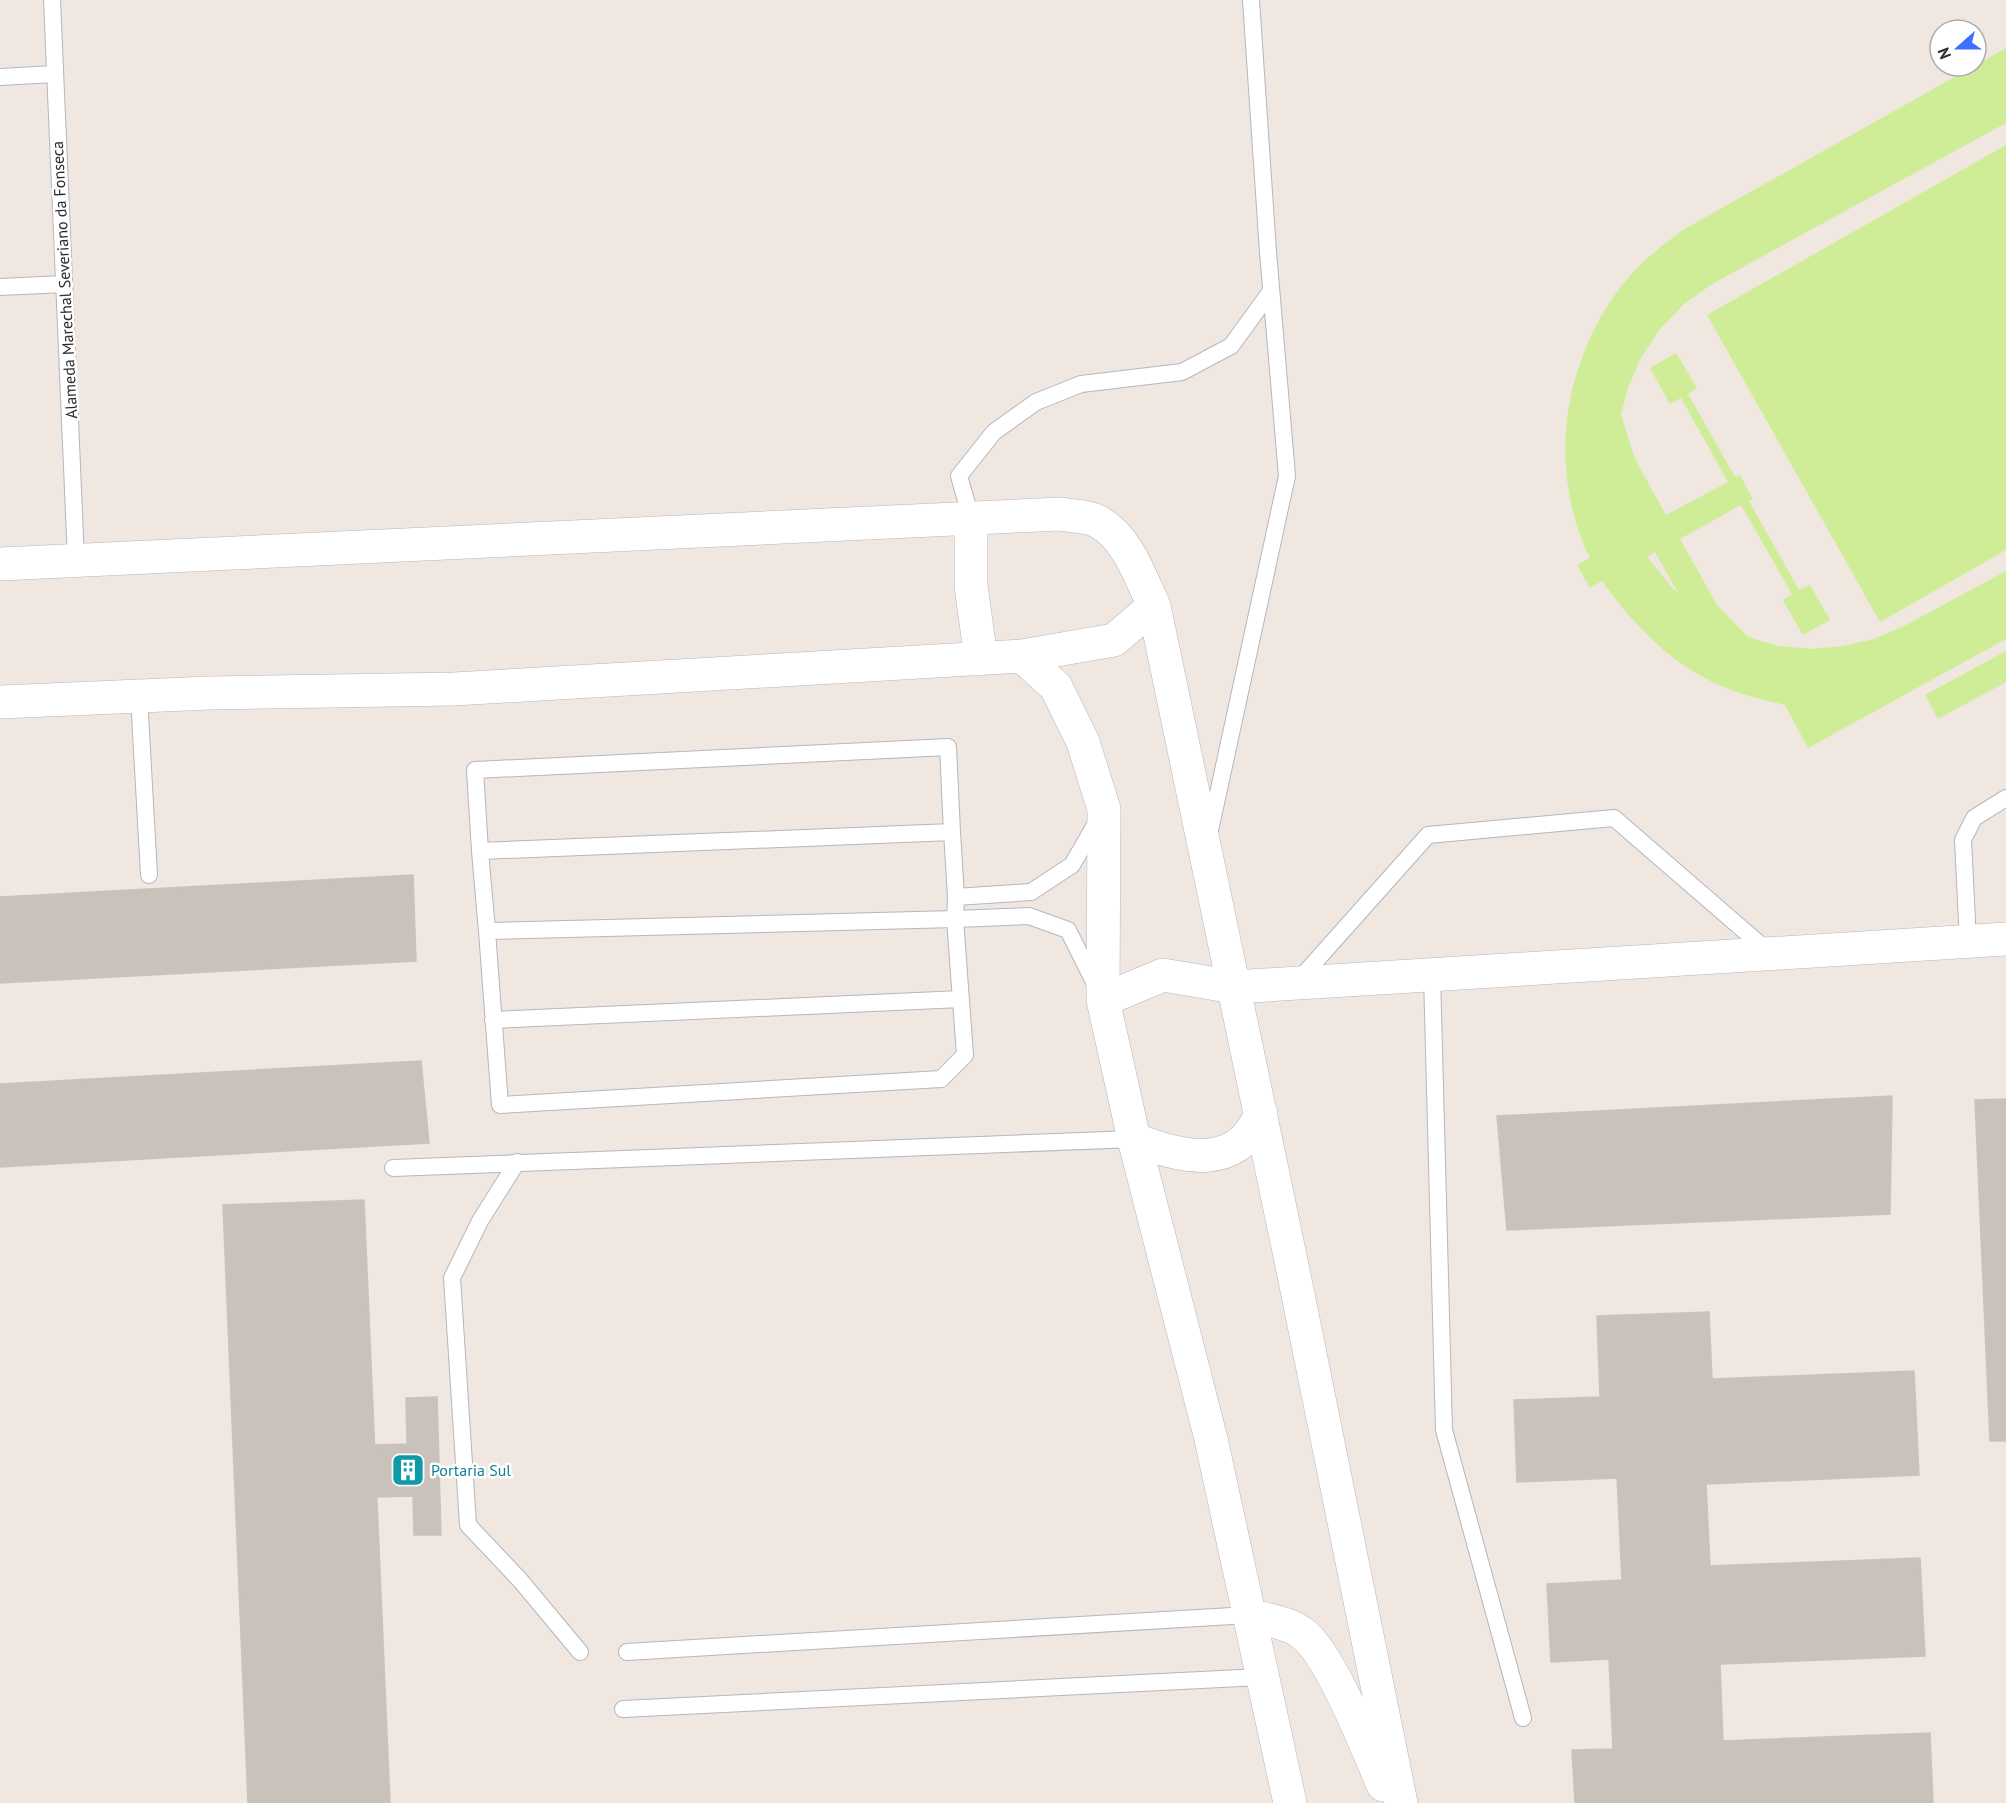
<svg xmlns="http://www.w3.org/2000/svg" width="2006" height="1803" font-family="'PT Sans',sans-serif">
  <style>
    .pitch { fill: #cfed97; fill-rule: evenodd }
    .building { fill: #c8c2bb; stroke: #cbc3b9; stroke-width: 1.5 }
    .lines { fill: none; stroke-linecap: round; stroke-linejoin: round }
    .lane-casing { stroke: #b3b7c1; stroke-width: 18 }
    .street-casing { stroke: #b3b7c1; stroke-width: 34 }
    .lane { stroke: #fff; stroke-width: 16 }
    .street { stroke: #fff; stroke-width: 33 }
    .labels { text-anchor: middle; stroke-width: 5; stroke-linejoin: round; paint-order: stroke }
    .street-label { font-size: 16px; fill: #2d2d2d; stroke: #fff }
    .culture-label { font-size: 16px; fill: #0d838f; stroke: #fff; text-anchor: start }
  </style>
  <rect width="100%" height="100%" fill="#efe7e0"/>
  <path class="pitch" d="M2006,48v75l-294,161 -28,20 -24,25 -19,29 -14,32 -6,25 14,44 31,56 62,-33 -47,-84 -11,6 -20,-36 26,-15 21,35 -9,6 47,83 5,-2 13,24 -4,2 50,89 11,-5 20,35 -27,15 -20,-35 9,-6 -51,-89 -61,34 37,66 31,32 31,9 33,3 31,-3 31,-7 30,-13 102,-55v68l-198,109 -23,-43c-12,-3 -24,-5 -36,-9 -65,-19 -108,-61 -147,-115l-12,7 -13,-23 13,-7c-45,-91 -26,-204 38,-280 16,-19 36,-34 55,-48zM1655,552l22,39v1l-8,-8 -20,-25 -1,-3z
    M2006,145v405l-126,72 -173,-307z
    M2006,651v31l-68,37 -13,-24z"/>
  <path class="building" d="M413,875l3,86 -416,22v-86z
    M421,1061l8,82 -429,24v-83z
    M1892,1096l-2,118 -383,16 -10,-114z
    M2006,1099v342h-16l-15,-341z
    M364,1200l26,603h-142l-25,-598z
    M1709,1312l3,67 202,-8 5,104 -213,9 4,82 210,-8 5,98 -205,8 3,77 207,-8 3,70h-358l-3,-53 41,-1 -4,-90 -58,3 -4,-78 75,-4 -5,-102 -100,4 -3,-82 86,-3 -3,-81z
    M437,1397l4,138h-27l-1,-39 -36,1 -2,-52 32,-1 -1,-46z"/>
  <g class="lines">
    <g class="lane-casing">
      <path id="lane" d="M52,0l24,560
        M0,77l55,-3
        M0,287l64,-3
        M971,518l-12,-42 35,-44 42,-30 45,-18 101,-12 49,-26 40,-55
        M139,697l10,178
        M1209,835l78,-359 -19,-224 -17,-252
        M480,851l-5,-81 473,-23 4,85
        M956,897l75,-5 41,-27 26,-45
        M487,931l13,174 441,-26 24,-24 -10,-136 1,-22 -4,-65 -472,19 7,80 468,-12 74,-3 39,14 29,58
        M1968,942l-5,-102 11,-22 32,-20
        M1432,974l12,456 79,288
        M1297,982l131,-147 186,-17 156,135
        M493,1020l468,-21
        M517,1162l-37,59 -28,57 16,247 52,55 60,72
        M393,1168l741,-29
        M627,1652l622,-37
        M623,1709l638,-32"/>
    </g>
    <g class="street-casing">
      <path id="street" d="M971,518v68l10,73
        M0,564l1060,-50c11,2 27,2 37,7 31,16 43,56 57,85l141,674 106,523
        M1022,656l34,31 27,55 21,67 -1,191 31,139 77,300 79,364
        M0,702l210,-9 244,-4 568,-33 92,-16 40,-34
        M1103,1000l60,-25 71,12 772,-48
        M1134,1139c47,19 104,33 127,-26
        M1249,1615c17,5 39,7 53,18 28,20 66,117 81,152"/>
    </g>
    <use href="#lane" class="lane"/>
    <use href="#street" class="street"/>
  </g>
  <defs>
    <g id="building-square" transform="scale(1.725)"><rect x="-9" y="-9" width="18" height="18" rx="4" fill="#0f9aa8" stroke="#fff"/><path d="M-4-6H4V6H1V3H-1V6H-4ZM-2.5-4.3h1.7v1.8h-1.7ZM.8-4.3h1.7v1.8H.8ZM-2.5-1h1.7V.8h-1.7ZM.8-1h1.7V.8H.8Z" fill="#fff"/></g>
  </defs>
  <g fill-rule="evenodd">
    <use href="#building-square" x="408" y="1470"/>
  </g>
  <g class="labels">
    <g class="street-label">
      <text transform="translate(64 280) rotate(-93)" y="6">Alameda Marechal Severiano da Fonseca</text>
    </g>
    <g class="culture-label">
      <text x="431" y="1476">Portaria Sul</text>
    </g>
  </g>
  <g transform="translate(1958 48) rotate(249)"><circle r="28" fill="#ffffff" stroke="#ababab" stroke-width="1.5"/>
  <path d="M0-4.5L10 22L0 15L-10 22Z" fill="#3d70fe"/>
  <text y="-9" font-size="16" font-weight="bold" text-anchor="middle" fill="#2d2d2d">N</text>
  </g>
</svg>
